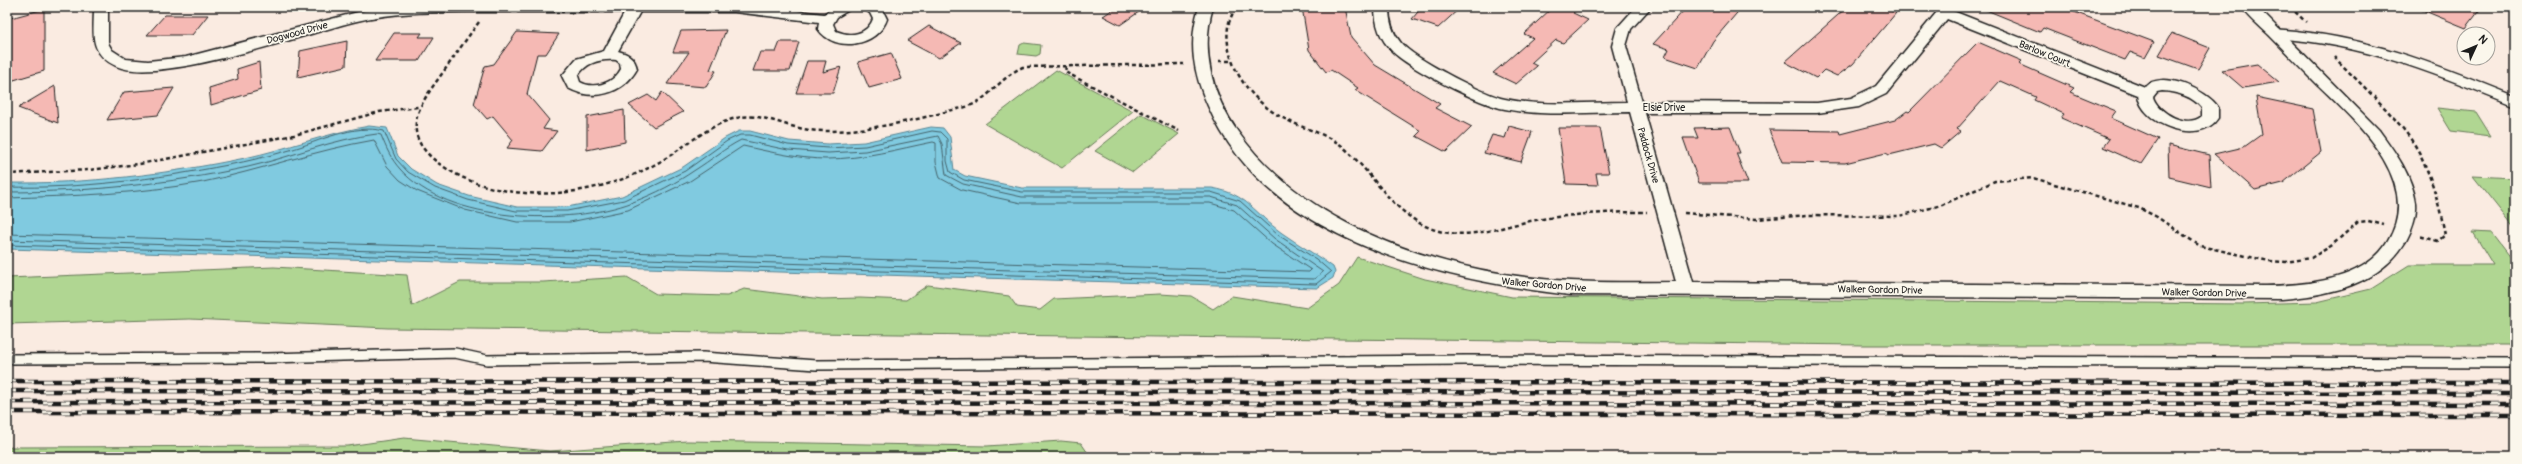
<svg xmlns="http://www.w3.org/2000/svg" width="2522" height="464" font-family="Pangolin,sans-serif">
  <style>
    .green { fill: #b0d692; stroke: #667957 }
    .water { fill: #80cae0; stroke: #588492 }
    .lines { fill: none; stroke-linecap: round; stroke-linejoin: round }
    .shore { stroke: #44626a; stroke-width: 1 }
    .building { fill: #f5b9b4; stroke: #1c1c1c }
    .lane-casing { stroke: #1c1c1c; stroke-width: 12 }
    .street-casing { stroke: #1c1c1c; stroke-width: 3 }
    .path { stroke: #1c1c1c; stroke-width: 2.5; stroke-dasharray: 4 3; stroke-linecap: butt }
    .lane { stroke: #fbf7ec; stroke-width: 9 }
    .street { fill: #fbf7ec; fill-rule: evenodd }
    .rail-casing { stroke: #1c1c1c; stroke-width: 4.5 }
    .rail { stroke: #fbf7ec; stroke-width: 3; stroke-dasharray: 9; stroke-linecap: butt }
    .labels { text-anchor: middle; stroke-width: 3.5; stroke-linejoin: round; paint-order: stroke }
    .street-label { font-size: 10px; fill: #1c1c1c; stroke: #fbf7ec }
  </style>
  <rect width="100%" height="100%" fill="#faebe1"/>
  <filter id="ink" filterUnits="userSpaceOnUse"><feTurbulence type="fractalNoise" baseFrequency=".025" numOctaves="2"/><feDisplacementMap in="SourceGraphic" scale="8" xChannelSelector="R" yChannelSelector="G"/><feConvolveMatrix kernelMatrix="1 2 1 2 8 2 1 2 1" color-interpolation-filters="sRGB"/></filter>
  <g filter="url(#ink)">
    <path class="green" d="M1024,43l17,2 -1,9 -4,2 -18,-2 2,-9z
      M1056,70l77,41 -71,57 -77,-44z
      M2437,108l39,4 15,24 -40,-5z
      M1141,114l38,20 -46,38 -38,-21z
      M2473,176l42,2v51z
      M2473,232l19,1 23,30v82h-652l-1228,-14 -247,-3 -198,-9 -183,5v-46l267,-11 133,8 5,31 48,-24h83l84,-5 29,17 71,2 17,-7 78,10 38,-1 46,2 22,-15 81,11 8,11 23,3 14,-11 106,-5 31,2 22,13 19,-13 75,12 32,-23 18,-28 68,22 87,18 732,7 73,-2 54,-13 38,-24h84z
      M404,438l146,13 137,-10 300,5 74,-5 20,2 9,13 -1083,1v-10l341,-1z"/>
    <path class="water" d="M369,126l18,2 11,28 13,13 26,16 32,11 48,11h50l55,-11 61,-29 42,-29 14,-7h11l39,10 39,3 36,-2 67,-15 12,1 7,9 4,33 11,6 57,12h190c36,6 42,25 70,45 17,12 35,22 51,34l2,5 -2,6 -16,10 -1310,-39v-66c79,1 161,-9 238,-25 42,-9 82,-25 124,-32z"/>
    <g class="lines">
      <path class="shore" d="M7,187c73,2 149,-8 221,-22 21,-4 41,-9 62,-15 28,-8 64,-27 94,-19l12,28 12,13 27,16 33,12 48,11h51l57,-11 61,-29 42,-30 13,-6h10l38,10 40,3 37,-2 67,-15 8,1 7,7v22l3,11 14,8 58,12h189l29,9 38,34 38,24 15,13 -15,12 -1309,-39
        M7,192c81,0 162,-8 241,-25 44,-10 84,-28 129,-33l4,1c5,13 10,24 19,34 48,55 170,57 233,33 22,-8 43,-19 62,-32 16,-10 30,-22 46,-30l47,10 40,3 37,-2 73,-15 4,8 4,31 17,9 59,13h189l26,8 38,34 48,33 -9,7 -1307,-39
        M7,198c65,-2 132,-4 196,-16 58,-12 113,-32 171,-42l13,26 13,14 17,11 48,19 52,12h53l58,-12 62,-29 53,-35c28,6 56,13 84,13 36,0 71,-10 106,-17l3,1v19l4,16 22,12 59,13h189l24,7 38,34 39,26 -2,2 -1302,-38"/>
    </g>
    <path class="building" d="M1117,7h29l-26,18 -17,-9z
      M1302,7h43l6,30 24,28 65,39 -5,4 37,19 -26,25 -30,-16 5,-5 -66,-41 3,-2 -27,-18 -5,2 -17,-22z
      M1422,7h39l-23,21 -26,-9z
      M1553,7h27l-7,6 15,7 -25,23 -7,-3 -25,23 6,3 -21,18 -23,-11 40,-35 -9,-4z
      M1687,7h55l-29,34 -15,27 -33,-11 4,-8 -16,-5z
      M1847,7h35l14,6 -43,51 -16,12 -13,-6 -8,8 -31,-16z
      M1979,7h82l93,35 -9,16 -15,-6 -5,8 -82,-32 -3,4z
      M2415,7h67l-16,21z
      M44,9v62l-37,11v-63z
      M165,15h43l-16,20h-45z
      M929,26l32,17 -22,15 -32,-17z
      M726,30l-16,40 6,1 -10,16 -39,-3 22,-32h-16l8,-21z
      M517,32l42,2 -13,20h-9l-10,40 22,26 -6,9 14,2 -15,20 -35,-3 6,-8 -20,-24 -6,3 -13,-15 11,-38 9,-2z
      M394,33h28l-3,4h15l-15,24h-44z
      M2172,33l38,15 -12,21 -39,-14z
      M347,41l-1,25 -48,11 2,-26z
      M780,42h19l-9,29h-37l7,-19h16z
      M1978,42l44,19 -3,3 55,24 -4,4 46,19 -5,7 47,21 -17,25 -38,-17 6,-8 -48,-21 3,-4 -30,-14 2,-3 -36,-16 -43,48 4,2 -20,17 -7,-4 -45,11 -3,-2 -41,10 -63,-1 -13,-32 70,1 1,3 55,-14 12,-9 2,1z
      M891,53l11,26 -33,9 -11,-26z
      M807,61h19l-3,11 18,-5 -8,26h-37z
      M259,62l2,28 -50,15 -2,-17 29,-9 -1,-10z
      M2257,64l22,18 -36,6 -21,-18z
      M55,86l3,37 -40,-15z
      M174,88l-16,27 -51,5 17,-28z
      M662,92l21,20 -29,15 -25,-22 19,-10 8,6z
      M2256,97l57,12 8,43 -38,31 -28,7 -41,-36 30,-7 18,-13z
      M624,110l1,32 -38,8v-33z
      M1509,126l23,6 -11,30 -37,-9 8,-18 13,3z
      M1730,127l10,26h-4l12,30h-49l-16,-45h15l-4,-10z
      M1558,128h42l9,45h-13l2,12 -32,-1z
      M2168,145l41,10 2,32 -42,-10z"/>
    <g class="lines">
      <g class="lane-casing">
        <path id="lane" d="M2277,34c85,5 160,35 238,67
          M7,359l261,-1 187,-5 32,7 216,-3 113,8 651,-5 1048,3"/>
      </g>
      <g class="street-casing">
        <path id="street" d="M94,7h14v36l4,7 14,9 22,2 38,-4 172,-45 33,-5h372l61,7 10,-7h20l-17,10 -4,7 3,7c14,6 31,4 37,-12l-3,-6 -9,-6h20l6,12c-9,27 -52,35 -69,10l1,-7 -85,-10h-94l-22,39c11,3 17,7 19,18 -14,25 -44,33 -69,19l-6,-12 14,-17 28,-8 21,-39c-47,0 -94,0 -142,0 -42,0 -84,-1 -126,9 -50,12 -198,65 -241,45 -28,-13 -22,-33 -22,-59zM616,60l4,3 1,6c-7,14 -27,21 -41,13l-2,-6c8,-14 23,-17 38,-16z
          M1199,7h14c-13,44 -1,88 25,125 70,99 217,144 333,149 35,2 70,1 105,1l-46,-170c-41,0 -85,5 -125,-3 -24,-4 -97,-41 -113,-58 -12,-12 -17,-27 -17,-44h14c0,14 3,25 12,36 13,16 84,52 104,56 39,8 83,3 122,3l-15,-56 5,-18 19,-21h15l-20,22 -5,17 16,56 175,1 34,-5 25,-12 65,-79h15l-3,4 192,76c16,-18 62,3 73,20v11c-18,28 -77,7 -80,-23l-191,-76 -61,75 -27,13 -42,6h-172l48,169 572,4c41,-1 100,-5 123,-45 36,-60 -33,-120 -72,-158 -16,-16 -31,-32 -47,-48 -9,-9 -20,-17 -27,-28h15l122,123c16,22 33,45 37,73 1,14 -4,27 -10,38 -26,44 -77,54 -124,58l-712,-4c-130,-15 -304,-55 -362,-189 -15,-33 -20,-64 -9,-99zM2162,91c16,1 30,5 40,17v8c-15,13 -44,-3 -49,-19l4,-5z"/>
      </g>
      <path class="path" d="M1235,7c-2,7 -6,13 -7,20 -5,37 24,76 57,92 19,10 40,14 57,27 36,31 56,80 107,87 30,4 58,-8 87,-13 36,-6 74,-8 111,-8
        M2290,7l16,15
        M479,22c-12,16 -23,32 -35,49 -24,33 -48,62 -3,94 60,42 151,34 213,0 29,-15 54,-42 87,-48 20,-3 39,7 58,11 11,3 22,3 32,3 39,-1 77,-9 114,-19 10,-3 22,-4 31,-9 17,-10 28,-28 47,-36l161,-3
        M2334,57c27,28 70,65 87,99 12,26 19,51 24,79l-7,6 -19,-5
        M1219,61h12
        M1066,66l-1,6 114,59
        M7,174l82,-4 50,-6 155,-29 85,-23 39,-5
        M1684,213l72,6 52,-4 91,1 43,-11 53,-24 38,-3 106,30 18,9 43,29 69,15 17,1 25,-4 20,-12 27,-24 10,-1 16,4"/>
      <use href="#lane" class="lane"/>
      <use href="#street" class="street"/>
      <g class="rail-casing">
        <path id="rail" d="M7,381l2508,2
          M7,391l2508,2
          M7,402l2508,2
          M7,412l2508,3"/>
      </g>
      <use href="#rail" class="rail"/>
    </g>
  </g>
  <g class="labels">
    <g class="street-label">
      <text transform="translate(297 32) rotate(-15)" y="4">Dogwood Drive</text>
      <text transform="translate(2045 53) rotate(22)" y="4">Barlow Court</text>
      <text x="1664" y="111">Elsie Drive</text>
      <text transform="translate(1649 155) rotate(74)" y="4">Paddock Drive</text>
      <text transform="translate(1544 284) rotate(5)" y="4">Walker Gordon Drive</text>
      <text transform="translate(1880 289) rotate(1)" y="4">Walker Gordon Drive</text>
      <text transform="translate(2204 292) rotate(1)" y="4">Walker Gordon Drive</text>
    </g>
  </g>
  <rect width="2522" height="464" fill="none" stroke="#fbf7ec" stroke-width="24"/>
  <rect x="12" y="12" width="2498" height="440" fill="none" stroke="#1c1c1c" stroke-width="1.5" filter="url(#ink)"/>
  <g transform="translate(2476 46) rotate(46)"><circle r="19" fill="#fbf7ec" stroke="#a29f99"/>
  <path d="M0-3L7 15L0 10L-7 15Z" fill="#1c1c1c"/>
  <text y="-6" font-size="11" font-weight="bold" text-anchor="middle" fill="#1c1c1c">N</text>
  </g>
</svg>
